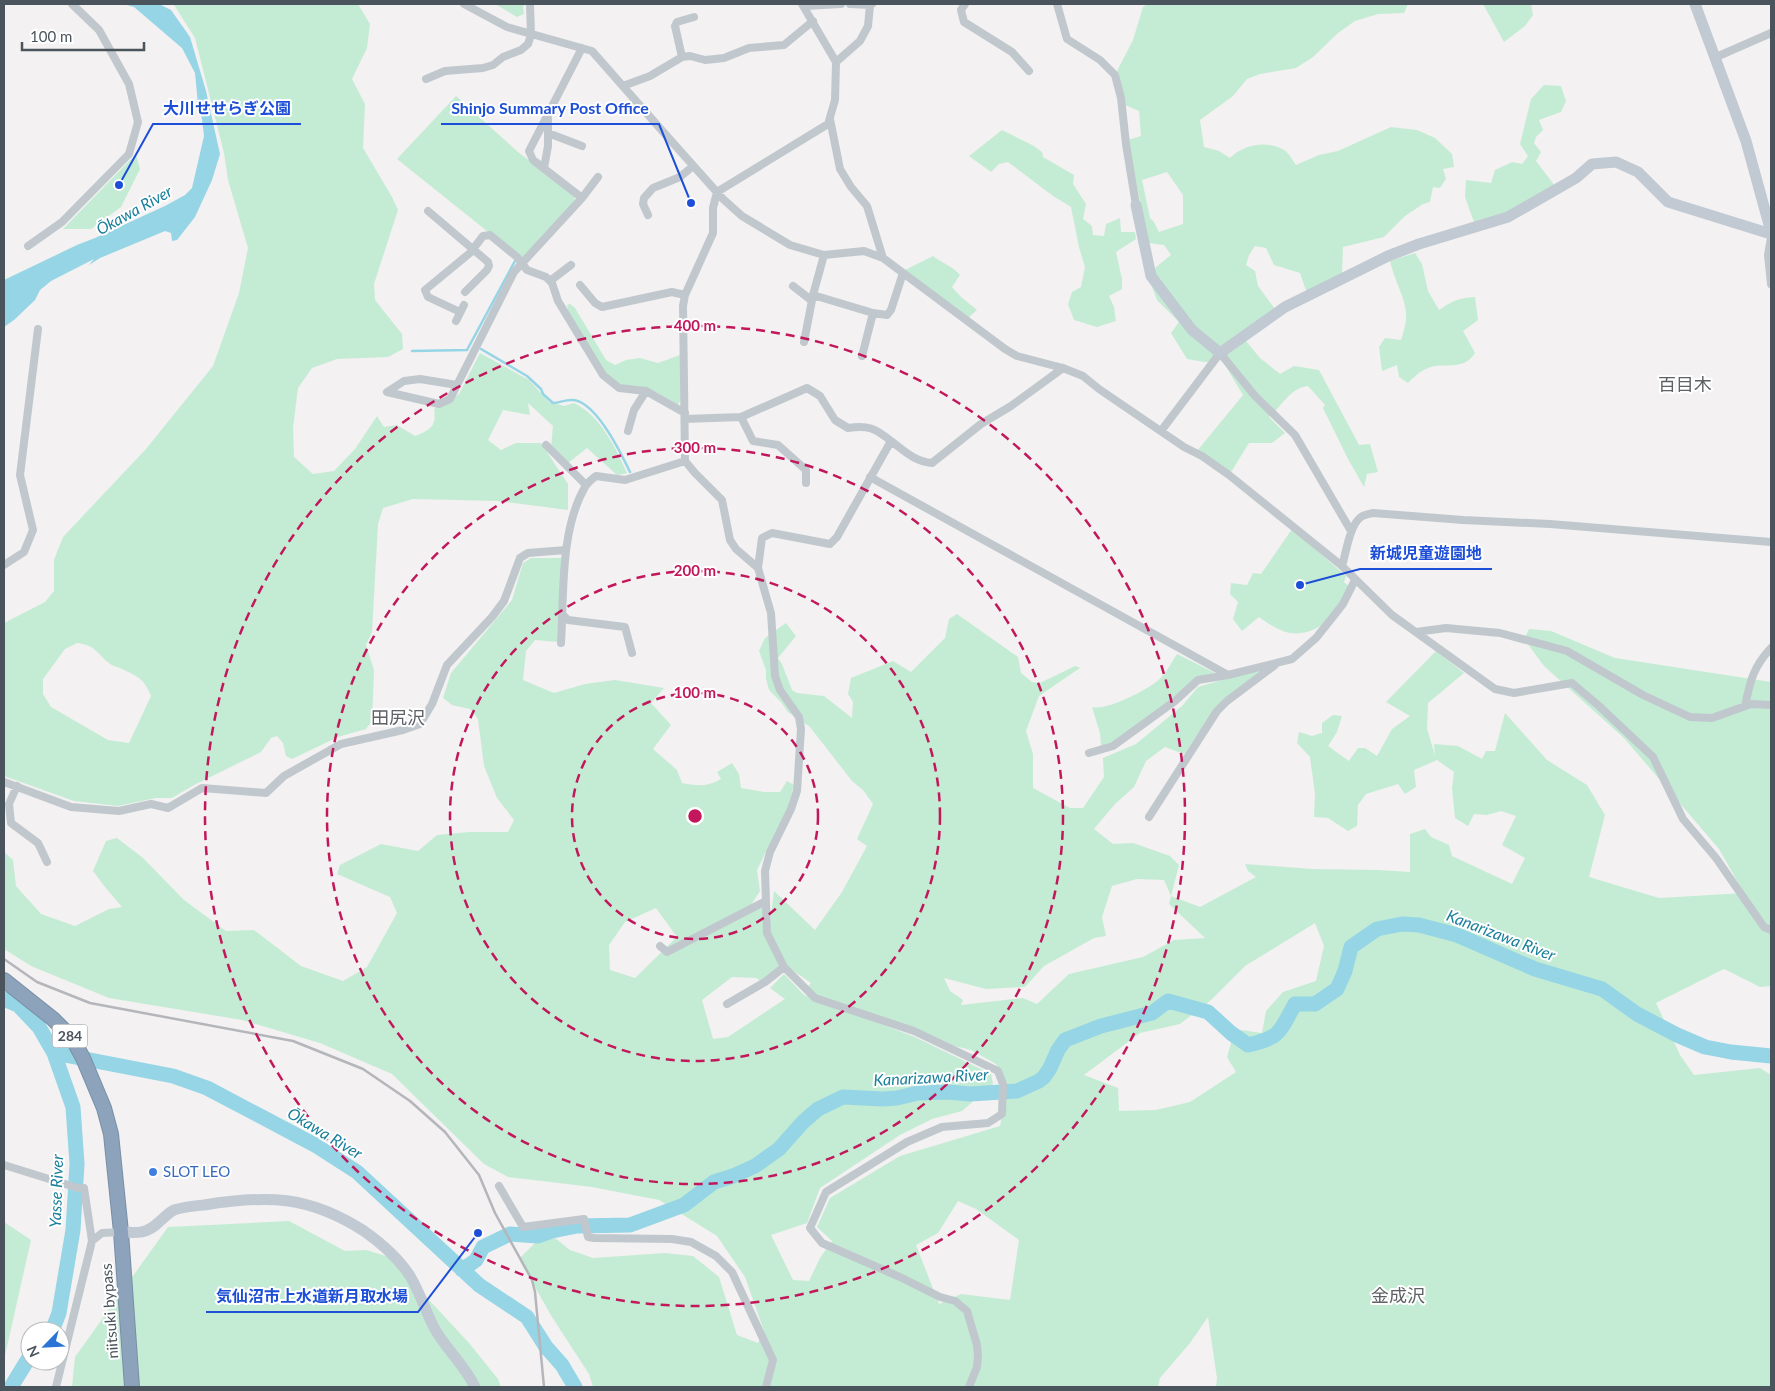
<svg xmlns="http://www.w3.org/2000/svg" width="1775" height="1391" font-family="Lato,'Noto Sans JP',sans-serif">
  <style>
    .green { fill: #c4ecd4; fill-rule: evenodd }
    .water { fill: #95d5e5 }
    .lines { fill: none; stroke-linecap: round; stroke-linejoin: round }
    .stream { stroke: #95d5e5; stroke-width: 2.5 }
    .river { stroke: #95d5e5; stroke-width: 15 }
    .highway-casing { stroke: #788fa7; stroke-width: 16 }
    .street { stroke: #c0c8ce; stroke-width: 8 }
    .secondary { stroke: #c1c9d3; stroke-width: 11 }
    .highway { stroke: #8da3bb; stroke-width: 14 }
    .rail { stroke: #b4b6bb; stroke-width: 2.5 }
    .ring { fill: none; stroke: #c2185b; stroke-width: 2.5; stroke-dasharray: 9 6 }
    .shop-dot { fill: #3f7fe0; stroke: #fff; stroke-width: 2 }
    .labels { text-anchor: middle; stroke-width: 4; stroke-linejoin: round; paint-order: stroke }
    .shield { fill: #fff; stroke: #80878e; stroke-width: 1 }
    .shield-label { font-size: 14px; font-weight: bold; fill: #4a545d }
    .shop-label { font-size: 15px; fill: #366cbe; stroke: #fff; text-anchor: start }
    .street-label { font-size: 15px; fill: #4a545d; stroke: #fff }
    .water-label { font-size: 16px; font-style: italic; fill: #197f9b; stroke: #fff }
    .quarter-label { font-size: 18px; fill: #5e6165; stroke: #fff }
    .centre { fill: #c2185b; stroke: #fff; stroke-width: 2.5 }
    .ring-label { font-size: 15px; text-anchor: middle; font-weight: bold; fill: #c2185b; stroke: #fff; stroke-width: 4; stroke-linejoin: round; paint-order: stroke }
    .leader { fill: none; stroke: #1d4ed8; stroke-width: 2 }
    .callout-dot { fill: #1d4ed8; stroke: #fff; stroke-width: 2 }
    .callout-label { font-size: 16px; text-anchor: middle; font-weight: bold; fill: #1d4ed8; stroke: #fff; stroke-width: 4; stroke-linejoin: round; paint-order: stroke }
  </style>
  <rect width="100%" height="100%" fill="#f3f1f1"/>
  <path class="green" d="M171,4h187l12,20 -3,24 -15,31 13,25 -2,44 29,49 6,13 -24,74 1,16 27,34 1,15 -15,8 -51,2 -25,9 -14,20 -5,40 1,29 19,17 21,-3 21,-22 22,-33 7,11 13,-2 18,11c15,-6 22,-9 19,-27l25,-15 21,-41 49,27 20,22 15,4 10,-3c27,13 41,44 53,70l-10,2 -30,-27 -20,16 -16,-17 2,-21 -25,-23 2,12 -27,-5 -15,30 13,10 15,-7h25l27,41v26l-70,-9 -85,-2 -30,9 -5,16 -6,108 -6,13 8,25 -2,51 -6,8 -28,8 -46,22 -6,-3 -3,-13 -6,-7 -6,2 -10,14 -67,33 -22,13h-16l-38,8 -44,-5 -70,-25v-153l41,-21 9,-11v-31l9,-23 83,-88 67,-83 26,-73 9,-45 -20,-68 -4,-27 -29,-115 -21,-33zM77,643c19,2 20,11 32,20 3,3 8,4 11,5 17,8 24,10 31,28l-22,47 -21,-3 -57,-33 -8,-13v-15l22,-30z
    M495,4h30l-2,3 1,7 -7,3z
    M1147,4h261l-4,9 -26,1 -23,7 -17,12 -25,24 -17,11 -36,6 -13,5 -14,17 -33,24 4,27 15,4 11,7c14,-14 37,-18 54,-8 5,3 9,11 12,15l23,-10 19,-4 53,-24 26,3 18,8 17,16 2,13 -11,2 3,10 -6,9 -7,-1 -3,15 -7,2 -18,12 -21,21 -41,10 -1,27 -33,25 -9,-26 -26,-8 -8,-17 -11,-2 -6,9 -3,10 9,6 3,15 17,23 -65,53h-5l-18,-3 -16,-26 8,-11 -22,-22 -7,-18 6,-15 15,-12 -7,-10 -15,-2 -5,-21 -16,-82 13,-4 -2,-25 -14,-6 -8,-34 16,-31 10,-33zM1167,172l16,23v29l-24,8 -5,-10 -4,-4 -8,-38z
    M1483,4h48l2,11 -8,11 -21,16z
    M1544,85l17,1 5,15 -5,11 -22,8 4,10 -7,7 -2,6 7,9 -5,9 19,25 -51,30 -30,6 -9,-25 1,-17 25,3 4,-13 17,-8 10,2 6,-8 -8,-12 11,-45z
    M456,96l62,56 56,42 1,11 -53,54 -125,-100z
    M1002,130l32,16 8,6 1,5 31,18 -1,9 13,20 -3,15 9,7 1,9 11,1 2,-12 14,-6 1,14h14l1,7 -20,13 6,27v10l-13,7 5,11 2,14 -19,6 -23,-7 -6,-16 4,-12 9,-5 4,-20 -6,-20 -8,-40 -18,-11 -45,-34 -9,2 -8,8 -22,-16z
    M136,154l4,15 -19,38 -30,22h-28z
    M1415,253l7,11 6,27 11,19c14,-9 19,-12 36,-13l3,23 -15,11 12,22c-11,16 -23,11 -40,13 -12,2 -19,9 -27,17l-9,-6 -2,-12 -15,6 -3,-24 6,-9 16,2c2,-6 4,-13 5,-20 2,-19 -12,-39 -16,-59z
    M933,256c9,7 21,11 27,19l-8,12 8,9 17,14 -9,8 -63,-48z
    M570,304l5,4 31,52 9,5 11,-5 14,-2 18,5 22,-8v46l-2,4c-11,-7 -22,-14 -35,-18 -7,-1 -15,0 -22,-2 -19,-7 -43,-57 -53,-75l-1,-5z
    M1246,341l14,17 20,16 14,-8 25,4 40,75 11,-1 8,28 -11,2 -3,13 -16,-28 -25,-51 2,-3 -17,-19c-17,1 -27,21 -39,31l16,16 -13,10h-23l-18,29 -34,-21 46,-56 -23,-38z
    M1292,529l54,47 -2,6 10,9c-17,19 -34,46 -63,42 -10,-1 -24,-10 -32,-16l-17,14 -9,-12 5,-17 -8,-8 1,-11 16,2 6,-12 8,1z
    M531,558h33l-6,84 -23,-2 -9,11 -3,29 31,13 31,-9 30,-4 49,8 -13,15 20,22 -18,24 24,21 5,13c15,3 25,4 39,-4l-4,-7 15,-9 7,11 2,14 23,4h16l7,-11 7,4 -6,22 -31,63 3,21 -14,22 18,-7v27l16,33 -19,15 -5,-3 -24,-1 -30,23 11,39 15,-2 57,-38 -15,-11 14,-14 20,21 111,42 76,37 2,10 -31,27 -30,8 -32,16 -80,53 -13,35 -36,12 22,45 16,1 11,-23 12,-17 -15,-14 13,-29 70,-42 100,-30 8,-41 -12,-21 -25,-14 -21,-5 -138,-50 -6,-6 5,-6 -23,-16 -19,-36 5,-40 41,39 27,-38 25,-46 -10,-7 16,-35 -10,-14 -11,-9 -42,-54 -22,-15 -7,-10 -12,-12 -3,-11v-9l-7,-19 6,-13 21,-15 10,13 -18,22 4,6 10,26 5,3 27,3 28,22 1,-16 -5,-8 3,-16 42,-17 18,11 34,-34 4,-19 8,-5 61,43 3,16 11,9 8,1 35,-17 5,2 -41,28 -13,35 7,23v34l37,20h13l21,-31 -1,-19 33,-14 46,-38 16,-19 68,-20 -50,40 -32,47 -19,-7 -19,14 -12,26 -19,17 -21,25 19,15 20,-1 37,13 9,9 -8,31 29,11 56,-30 -8,-6 -3,-7 67,5 66,1 32,2v-38l15,-5 6,8 18,8 3,11 60,28 13,-26 -23,-13 14,-29 -15,-5 -14,4 -13,-1 -6,12 -13,-8 -3,-30 2,-16 -17,-12 -23,10 2,17 -11,7 -7,-10 -32,10 -8,11 -1,21 -9,5 -20,-13 -14,-1 1,-23 -5,-37 -13,-14 2,-11 13,4 10,-3v-10l11,-8 9,1 -5,16 -9,14 21,15 9,-13h7l12,8 15,-27 18,-13 -24,-14 50,-51 28,22 -36,30 -1,26 8,26 -1,-11 24,2 24,13 4,-8h9l10,-38 42,47 40,25 18,30 -16,62 70,21 85,-5 -25,-44 -95,-111 -80,-72 -20,-27 5,-10 22,2 64,27 156,24v304l-11,1 -36,-18 -68,34 24,52 14,20 66,-7 11,7v312h-555l1,-9 -9,-61 -18,26 -30,35 -2,9h-565l-4,-13 -37,-57 -33,-58 17,-17 19,-4 15,12 23,8 72,-5 28,3 26,21 18,58 21,8 6,-12 -19,-54 -28,-41 -58,-36 -67,-13 -84,-10 -24,-13 -92,-90 -72,-31 -78,-23 -133,-22 -78,-32 -27,-17v-97l9,8 3,26 25,28 34,12 34,-17 13,-2 -17,-20 -12,-16 13,-30 11,-3 26,20 41,42 42,31 28,-1 47,36 42,15 24,-14 30,-54 -7,-16 -53,-23 3,-9 41,-21 37,7 19,-16 33,-3h38l6,-12 -17,-22 -13,-32 -6,-47 -8,-10 -18,-4 -9,-7 8,-25 61,-73 11,-37zM1137,879l27,1 7,16 -2,8 36,34 -31,2 -31,17 -74,17 -32,30 -14,-6 -62,7 2,-5 -13,-9 -6,-13 42,11 39,-2 19,-21 50,-28 12,-2 -4,-19 10,-31zM656,908l21,29 -42,41 -25,-8 -1,-25 16,-23zM1315,923l9,23 -8,35 -33,11 -17,19 -4,22 -21,-3 -10,13 -4,14 9,15 -46,30 -34,8 -37,1 -1,-23 -34,-13 56,-42 40,-9 31,-24 34,-34zM958,1201l18,8 43,31 -9,60 -49,-6 -22,10 -23,-59 22,-12z
    M1177,654l38,19 -19,5 -38,32 -45,32 -12,4 -1,-13 -8,-26c15,4 52,-16 64,-25 9,-6 15,-19 21,-28z
    M289,1221l56,30 21,-1 23,7 80,86 29,36 3,8h-429l3,-30 93,-130z
    M4,1222l27,18 -27,120z"/>
  <path class="water" d="M123,4h36l12,6 19,27 16,54 14,63 -8,26 -17,37 -18,23 -5,1 -1,-8 -6,-2 -65,27 -11,7 5,-6 -43,22 -11,9 -5,10 -21,20 -10,7v-47l73,-35 18,-7 70,-32 20,-11 7,-7 12,-52 -2,-17 -4,-15 -3,-31 -13,-25 -48,-41z"/>
  <g class="lines">
    <path class="stream" d="M481,349l46,27 14,13 2,5 10,9c7,0 13,-4 20,-3 23,2 48,53 57,72
      M412,351l55,-1 48,-89"/>
    <path class="river" d="M4,999l14,6 21,22 15,26 19,54 4,57 -4,66 -14,83 -7,18
      M54,1053l119,23 34,12 108,57 42,27 122,113 48,32 19,30 16,18 13,22
      M462,1270l14,-10 7,-13 27,-13 28,2 14,-5 25,-5 53,-1 54,-20 30,-23 19,-6 22,-10 24,-17 24,-27 15,-13 25,-12 40,2 14,-1 21,-5 30,-1 22,2 47,-3 22,-10 5,-4 6,-9 8,-18 7,-10 36,-14 51,-13 16,-12 40,11 23,21 17,12c34,-8 31,-13 47,-41h20l22,-15 8,-18 6,-24 26,-18 25,-5 17,1 38,10 78,34 67,20 35,25 40,21 28,12 26,5 40,4
      M11,1387l19,-31"/>
    <g class="highway-casing">
      <path id="highway" d="M4,980l49,39 19,19 11,20 21,50 7,26 10,98 11,155"/>
    </g>
    <path class="street" d="M464,4l43,23 85,24 73,83 58,65 19,17 48,29 34,10 40,-4 19,7 122,91 12,7 46,12 20,8 16,13 85,58 18,9 27,19 113,91 50,49 103,74 19,4 58,-10 27,23 54,51 30,62 33,39 48,69 7,3
      M802,4l34,58 24,-21 8,-15 2,-21 2,-1
      M850,4l20,1
      M965,4l-4,6 3,12 48,30 17,19
      M1057,4l10,35 33,21 15,15 6,23 5,46 10,61
      M805,6l36,-2
      M682,57l-7,-31 2,-4 17,-5
      M1714,58l57,-25
      M836,62l-1,38 -7,24 -111,68 -4,16v25l-28,62 -2,11 2,155 10,12 27,27 8,40 6,9 22,19 13,45 4,63 5,14 19,27 2,12 -4,62 -6,18 -21,43 -5,19 2,62 17,34 31,31 99,33 84,40 5,13 -1,30 -14,9 -46,4 -35,15 -81,50 -16,36 12,15 78,34 40,20 15,4 12,10 10,34 1,11 -1,11 -8,20
      M426,79l19,-8 38,-3 10,-3 10,-8 18,-7 7,-6 3,-9 -1,-31
      M623,86l27,-10 32,-19 8,-1 15,4 10,-1 9,-1 25,-10 35,-3 29,-24
      M830,119l10,50 11,18 16,19 16,52
      M548,133l34,13
      M544,168l4,-22v-28
      M582,198l16,-21
      M428,211l60,51 1,4 -2,4 -22,22
      M648,215l-5,-11 1,-6 9,-10 27,-11 13,-11
      M1771,238l-3,17 3,29
      M28,246l34,-24 67,-68 9,-32 -9,-38 -30,-54 -27,-26
      M824,255l-11,40 60,18 14,2 4,-5 12,-37
      M550,281l21,-16
      M580,285l15,18 7,4 70,-15 13,3
      M793,286l18,14
      M460,312l-32,-15 -3,-7 45,-37 13,-17 7,-1 27,22 10,13 19,7 6,6 6,18 45,74 16,13 27,3 39,22
      M456,321l8,-16
      M804,342l9,-47
      M862,356l11,-43
      M457,385l-37,-6 -16,2 -17,11 52,12 11,-5 64,-127 68,-74 -49,-38 -4,-9 53,-103
      M741,417l12,24 25,4 28,25v13
      M685,419l56,-2 66,-29 13,8 15,24 13,8c20,-3 27,0 43,13l-54,96 -7,7 -58,-11 -10,5 -4,30
      M628,431l6,-21 12,-19
      M1161,431l59,-78 35,43 40,39 56,96
      M891,441c12,9 24,21 41,22l49,-39 30,-18 52,-38
      M546,445l40,40
      M870,477l358,198
      M4,565l20,-13 9,-22 -13,-55 18,-146
      M1342,566c4,-13 8,-42 19,-49 3,-2 8,-3 12,-4l90,7 87,4 221,18
      M563,615l5,5 57,7 7,26
      M1416,632l30,-4 54,5 67,18 76,44 47,22 22,1 39,-14 20,1
      M561,643c3,-49 -1,-113 24,-156 3,-5 7,-8 11,-11l29,4 60,-19
      M1745,706c5,-24 8,-39 26,-58
      M1089,753l24,-7 62,-45 23,-21 30,-5 64,-16 24,-21 16,-20 11,-14 12,-24
      M4,782l67,25 48,4 32,-7 17,4 34,-20 64,5 18,-17 57,-32 62,-14 17,-6 12,-20 15,-39 45,-48 12,-16 16,-43 8,-5 38,-3
      M17,786l-8,18 2,19 27,20 9,19
      M1149,817l68,-106 10,-10 48,-36
      M660,946l7,6 99,-51
      M727,1004l38,-22 19,-15
      M4,1165l74,23h6l8,53
      M499,1186l24,41 61,-8 4,18 6,1 78,1 19,3 25,14 16,16 41,88 -7,27
      M56,1387l36,-146 10,-8 19,-1"/>
    <path class="secondary" d="M1695,4l51,137 25,91
      M1136,205l15,71 41,54 28,23 65,-46 103,-51 31,-12 89,-27 68,-39 16,-14 24,-2 22,10 30,30 103,32
      M121,1232c16,1 26,2 38,-10 5,-4 9,-9 15,-12 9,-3 20,-4 30,-5 63,-10 104,-10 160,26 17,12 35,28 46,45 11,18 16,38 26,55 12,20 29,35 39,56"/>
    <use href="#highway" class="highway"/>
    <path class="rail" d="M4,959l33,23 53,21 203,38 70,28 47,32 35,31 34,43 16,38 37,67 3,12 9,95"/>
  </g>
  <g class="ring">
    <circle cx="695" cy="816" r="123"/>
    <circle cx="695" cy="816" r="245"/>
    <circle cx="695" cy="816" r="368"/>
    <circle cx="695" cy="816" r="490"/>
  </g>
  <circle class="shop-dot" cx="153" cy="1172" r="5"/>
  <g class="labels">
    <rect class="shield" x="52.5" y="1024.5" width="35" height="23" rx="4"/>
    <g class="shield-label">
      <text x="70" y="1041">284</text>
    </g>
    <g class="shop-label">
      <text x="163" y="1177">SLOT LEO</text>
    </g>
    <g class="street-label">
      <text transform="translate(110 1311) rotate(-94)" y="5">niitsuki bypass</text>
    </g>
    <g class="water-label">
      <text transform="translate(134 210) rotate(-29)" y="6">Ōkawa River</text>
      <text transform="translate(1501 935) rotate(21)" y="6">Kanarizawa River</text>
      <text transform="translate(931 1077) rotate(-3)" y="6">Kanarizawa River</text>
      <text transform="translate(325 1133) rotate(31)" y="6">Ōkawa River</text>
      <text transform="translate(56 1191) rotate(-88)" y="6">Yasse River</text>
    </g>
    <g class="quarter-label">
      <text x="1685" y="391">百目木</text>
      <text x="398" y="724">田尻沢</text>
      <text x="1398" y="1302">金成沢</text>
    </g>
  </g>
  <circle cx="695" cy="816" r="8" class="centre"/>
  <g class="ring-label">
    <text x="695" y="331">400 m</text>
    <text x="695" y="453">300 m</text>
    <text x="695" y="576">200 m</text>
    <text x="695" y="698">100 m</text>
  </g>
  <path class="leader" d="M691 203L659 124H441M119 185L153 124H301M1300 585L1360 569H1492M478 1233L418 1312H206"/>
  <g class="callout-dot">
    <circle cx="691" cy="203" r="5"/>
    <circle cx="119" cy="185" r="5"/>
    <circle cx="1300" cy="585" r="5"/>
    <circle cx="478" cy="1233" r="5"/>
  </g>
  <g class="callout-label">
    <text x="550" y="114">Shinjo Summary Post Office</text>
    <text x="227" y="114">大川せせらぎ公園</text>
    <text x="1426" y="559">新城児童遊園地</text>
    <text x="312" y="1302">気仙沼市上水道新月取水場</text>
  </g>
  <rect width="1775" height="1391" fill="none" stroke="#4a545d" stroke-width="10"/>
  <g transform="translate(45 1346) rotate(246)"><circle r="24" fill="#ffffff" stroke="#b7bbbe"/>
  <path d="M0-4L9 19L0 12L-9 19Z" fill="#2974d6"/>
  <text y="-8" font-size="14" font-weight="bold" text-anchor="middle" fill="#4a545d">N</text>
  </g>
  <path d="M22 42v8h122v-8" fill="none" stroke="#4a545d" stroke-width="2.5"/>
  <text x="30" y="42" font-size="15" fill="#4a545d" stroke="#ffffff" stroke-width="4" paint-order="stroke">100 m</text>
</svg>
